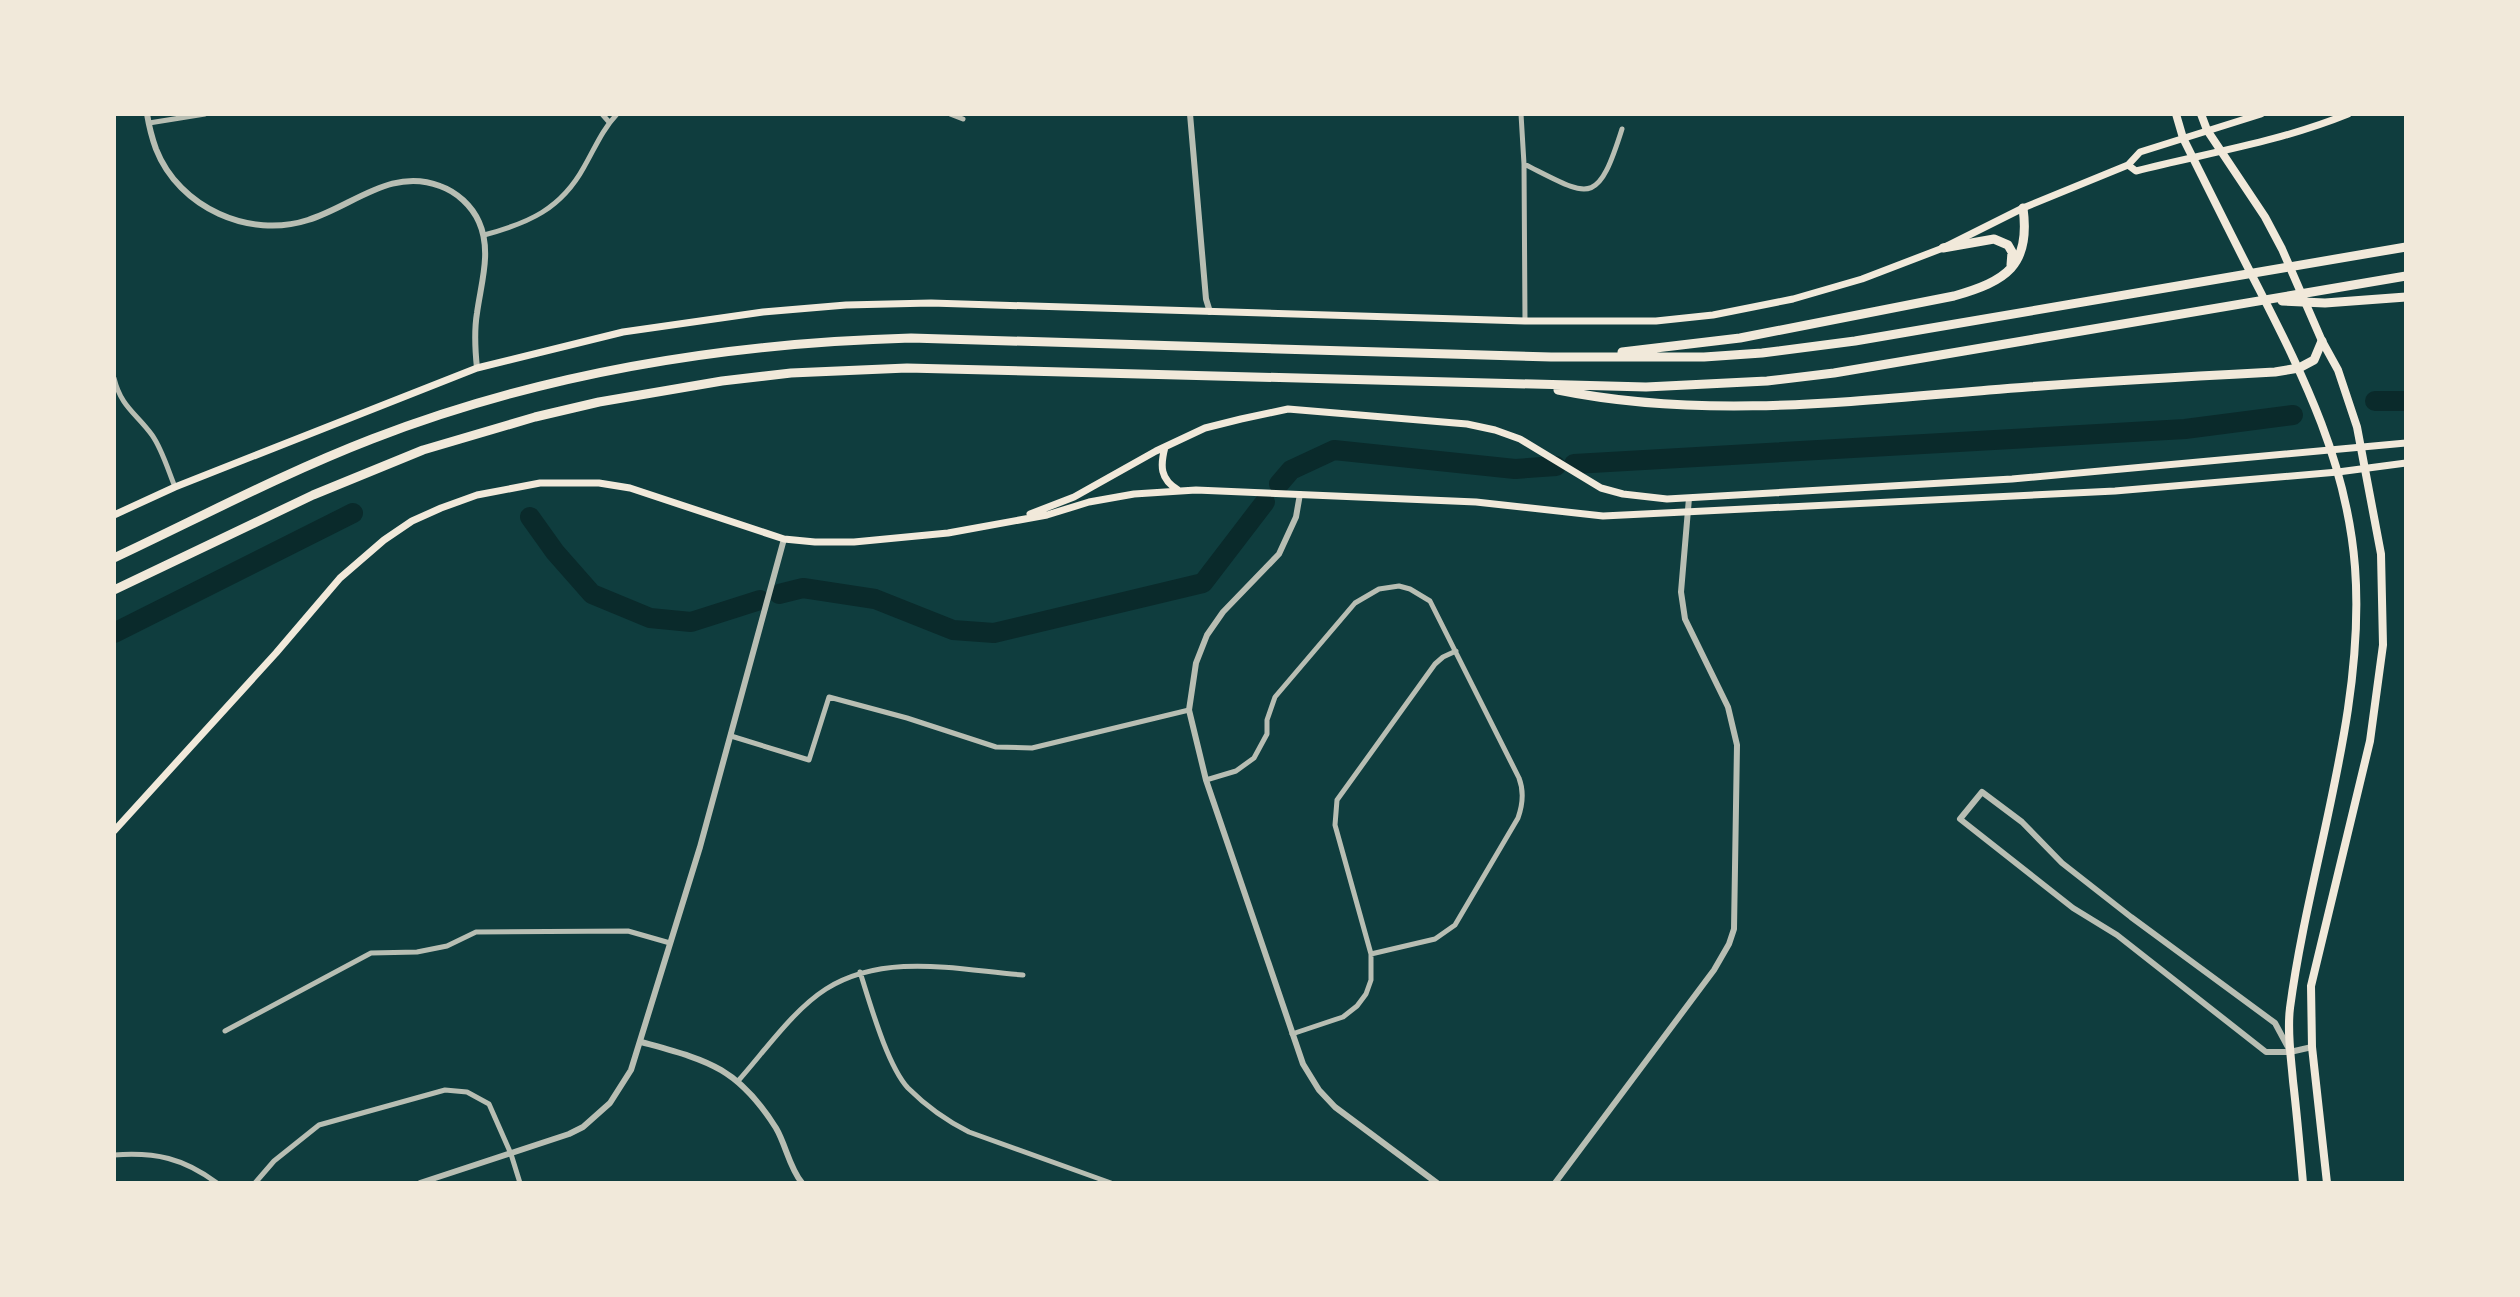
<svg xmlns="http://www.w3.org/2000/svg" width="2520" height="1297" font-family="'Archivo Narrow',sans-serif">
  <style>
    .lines { fill: none; stroke-linecap: round; stroke-linejoin: round }
    .river { stroke: #0a2a2b; stroke-width: 20 }
    .minor { stroke: #b8beb3; stroke-width: 5 }
    .tertiary { stroke: #b8beb3; stroke-width: 6 }
    .secondary { stroke: #f1e9da; stroke-width: 7 }
    .primary { stroke: #f1e9da; stroke-width: 8 }
    .motorway { stroke: #f1e9da; stroke-width: 9 }
  </style>
  <rect width="100%" height="100%" fill="#0f3d3e"/>
  <g class="lines">
    <path class="river" d="M2375,401h31
      M1574,464l611,-35 108,-14
      M1279,484l12,-14 43,-20 181,19 41,-3
      M530,517l25,35 37,42 58,24 41,4 69,-22
      M779,594l24,-6 72,11 78,31 41,3 209,-50 62,-81
      M114,633l239,-120"/>
    <path class="minor" d="M602,114l7,8
      M950,114l13,5
      M1521,114l3,50 1,157
      M149,123l56,-9
      M1524,164c66,33 73,44 98,-35
      M484,235c45,-12 77,-26 100,-68 11,-19 18,-37 33,-53
      M114,378c7,29 22,35 38,57 10,14 16,35 23,52
      M731,736l78,24 20,-63 78,21 89,29 36,1 157,-38
      M1206,780l30,-9 18,-13 13,-24v-14l8,-23 80,-94 24,-14 20,-3 11,3 20,12 89,177c5,13 4,26 -1,40l-63,107 -20,14 -64,15
      M860,972c10,31 27,93 48,116 17,17 39,33 61,44l142,51
      M225,1031l146,-78 46,-1 30,-6 29,-14 152,-1 42,12
      M1292,1034l51,-17 14,-11 9,-12 5,-14v-26l-36,-129 2,-25 98,-136 8,-7 13,-6
      M738,1081c26,-29 55,-71 88,-92 59,-37 132,-19 197,-14
      M114,1155c42,-3 69,3 103,28
      M255,1183l19,-22 45,-36 126,-35 22,2 22,12 22,50 9,29"/>
    <path class="tertiary" d="M147,114c2,12 5,24 9,35 23,59 94,90 152,71 45,-14 83,-53 132,-34 17,6 32,20 39,36 13,29 2,61 -2,91 -3,18 -2,36 0,55
      M1190,114l16,185 4,13
      M1300,494l-4,23 -17,37 -56,58 -16,23 -11,28 -7,47 17,70 97,284 16,26 16,17 102,76
      M641,1042c65,18 96,24 135,86 10,17 13,39 26,55
      M2289,1049l-14,-26 -144,-106 -69,-54 -40,-41 -40,-30 -22,27 113,89 44,27 149,117h24l22,-5
      M420,1183l149,-49 14,-7 27,-24 21,-33 69,-223 84,-308
      M1555,1183l159,-213 15,-26 5,-15 3,-184 -9,-38 -43,-88 -4,-27 8,-94"/>
    <path class="secondary" d="M2128,165l8,6c71,-18 143,-29 212,-57
      M1165,447c-5,19 -5,32 13,43
      M1030,514l44,-17 82,-46 49,-23 36,-9 47,-10 179,15 28,6 25,9 81,49 22,6 44,5 345,-20 394,-36
      M114,515l61,-28 302,-119 146,-36 140,-20 83,-7 85,-2 594,18h131l57,-6 80,-16 69,-20 81,-31 80,-40 105,-43 12,-13 121,-38
      M114,831l162,-178 64,-75 44,-38 28,-19 29,-13 36,-13 63,-12h59l31,5 154,51 31,3h39l94,-9 99,-18 42,-13 45,-8 62,-4 280,12 127,14 512,-25 223,-19 68,-9"/>
    <path class="primary" d="M2176,114l7,24c25,50 50,101 76,151 46,90 88,175 96,278 11,145 -46,297 -65,441 -3,24 1,49 3,73 4,34 7,68 10,102
      M2201,114l6,16 58,87 17,32 40,92 16,29 19,57 24,127 2,91 -13,96 -59,245 1,61 15,136"/>
    <path class="motorway" d="M1943,248l51,-9 14,6 4,7 -1,13
      M2282,301l43,2 81,-6
      M1622,352l118,-14 214,-42c52,-15 77,-30 69,-88
      M1558,390c142,29 288,12 431,0 95,-8 191,-13 286,-18l24,-4 15,-8 8,-19
      M114,558c85,-40 170,-85 258,-119 173,-67 354,-96 539,-101l640,19h153l58,-4 93,-12 551,-94
      M114,590l199,-95 110,-45 112,-33 64,-15 123,-21 69,-8 116,-5 739,19 121,-6 67,-8 572,-97"/>
  </g>
  <rect width="2520" height="1297" fill="none" stroke="#f1e9da" stroke-width="232"/>
</svg>
